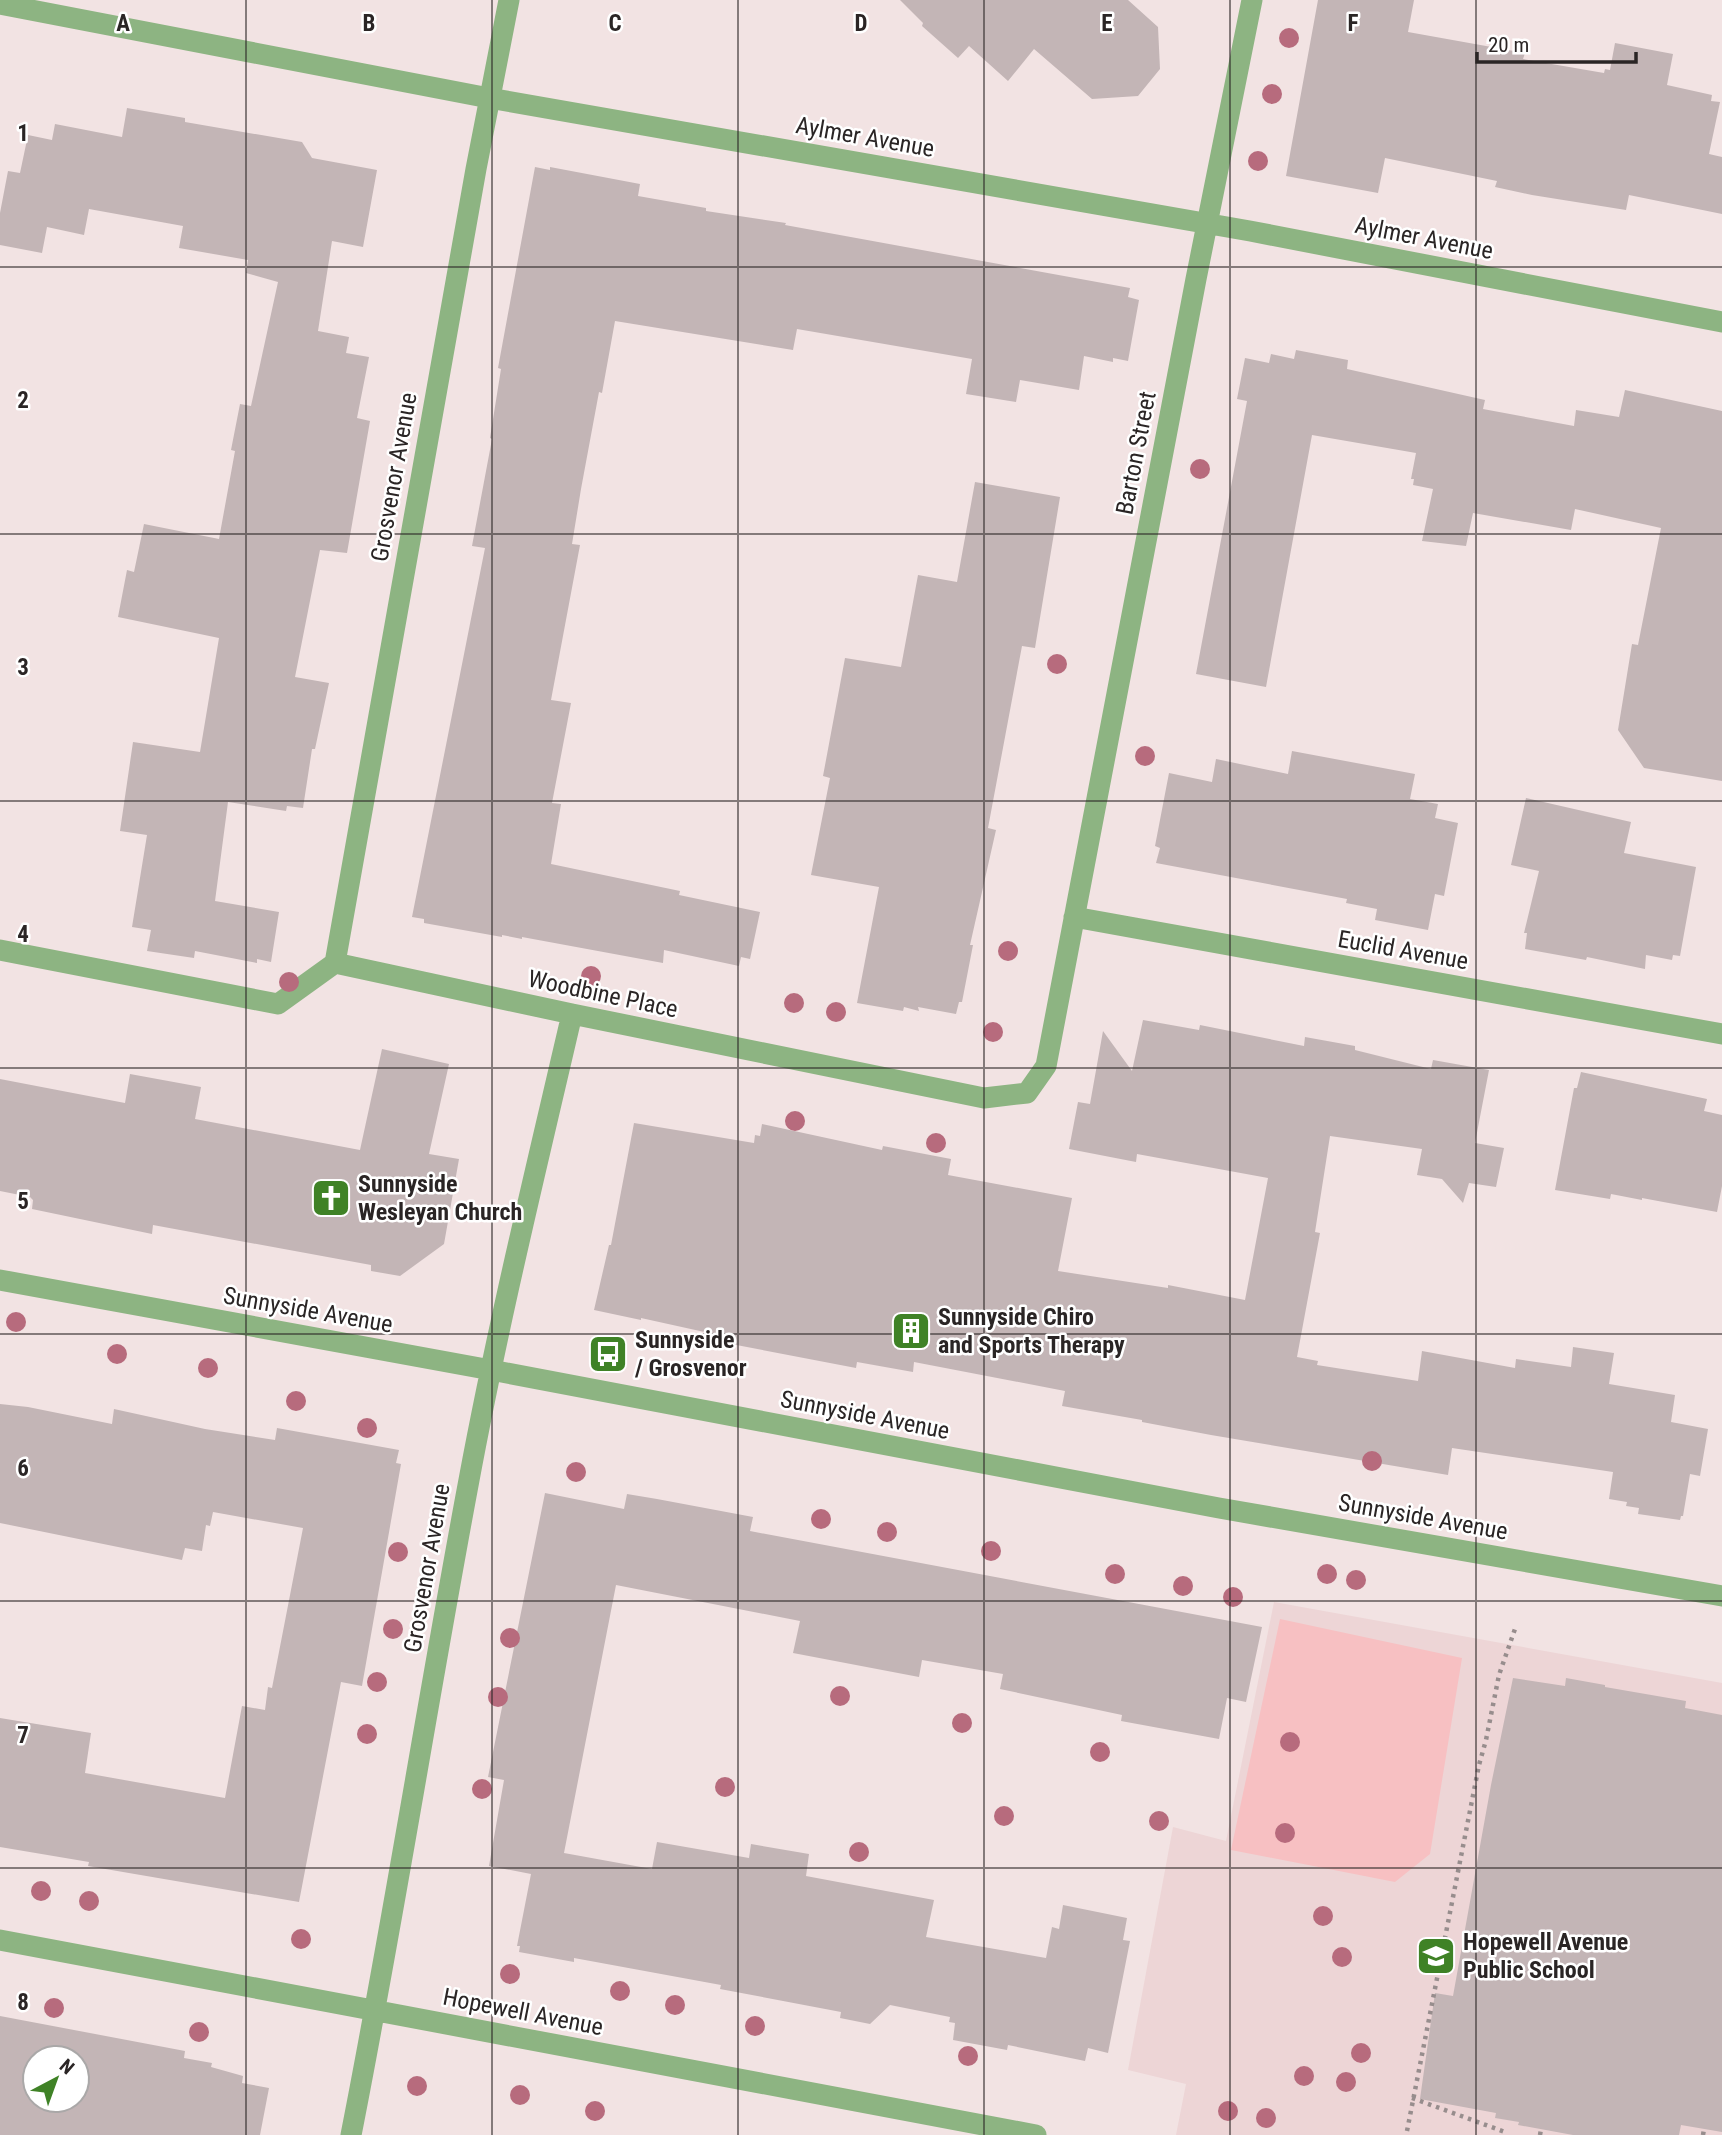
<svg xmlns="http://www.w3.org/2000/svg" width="1722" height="2135" font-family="'Roboto Condensed',sans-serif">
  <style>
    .built { fill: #edd5d6 }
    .green { fill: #f7c0c2 }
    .building { fill: #c3b5b6; fill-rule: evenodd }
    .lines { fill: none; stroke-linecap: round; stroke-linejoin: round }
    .path { stroke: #978d8d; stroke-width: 4.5; stroke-dasharray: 3.5 5; stroke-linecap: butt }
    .minor { stroke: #8db482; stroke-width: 21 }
    .tree { fill: #b76b7d }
    .grid { fill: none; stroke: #2a2525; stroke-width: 2; stroke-opacity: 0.55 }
    .labels { text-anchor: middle; stroke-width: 5; stroke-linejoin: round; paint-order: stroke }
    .street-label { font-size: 24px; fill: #2a2525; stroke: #fff }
    .poi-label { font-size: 24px; font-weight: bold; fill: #2a2525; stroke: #fff; text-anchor: start }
    .grid-label { font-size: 23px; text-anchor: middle; font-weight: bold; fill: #2a2525; stroke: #fff; stroke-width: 5; stroke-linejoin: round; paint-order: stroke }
  </style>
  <rect width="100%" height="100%" fill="#f2e3e3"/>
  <path class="built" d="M1274,1602l448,81v452h-546l10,-51 -58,-14 45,-243 53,14z"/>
  <path class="green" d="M1280,1619l182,39 -32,196 -35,28 -164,-32z"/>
  <path class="building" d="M900,0h228l30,27 2,42 -22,27 -46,3 -58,-50 -26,32 -39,-35 -11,12 -36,-32 1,-3z
    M1318,0h96l-6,32 117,21 -2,6 81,14 1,-4 5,1 5,-27 58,11 -6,31 45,10 -1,6 9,1 -11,52 13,3v57l-93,-19 -3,15 -94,-15 -37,-8 2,-6 -112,-23 -7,35 -92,-17z
    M127,108l58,10v4l117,20 10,16 65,12 -14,77 -31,-6 -14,90 31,6 -3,16 23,4 -12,61 13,3 -23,132 -27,-3 -25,127 34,6 -14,66h-3l-9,59 -16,-2 -1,5 -58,-9 -13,99 64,11 -8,50 -14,-3v4l-62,-12 -1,7 -47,-7 4,-21 -19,-3 15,-92 -27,-4 13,-89 67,10 19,-114 -101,-21 9,-47 7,2 10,-48 75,15 16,-88 -4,-1 9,-46 11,2 27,-124 -32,-9 2,-13 -69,-12 4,-22 -94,-17 -5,26 -37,-8 -5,26 -42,-8v-32l8,-42 12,2 8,-38 24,5 3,-16 67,13z
    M535,167l15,3v-3l90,17 -2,12 68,12v3l80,12 -1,2 345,63 -2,9 11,3 -11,61 -15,-3v4l-29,-6 -5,34 -59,-10 -4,22 -50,-8 6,-35 -175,-30 -4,21 -178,-29 -13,72 -3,-1 -18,97 -9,55 8,1 -29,155 20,3 -19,100 9,1 -10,60 129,27 -1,4 81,17 -10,47 -9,-2 -2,9 -75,-16 -1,13 -141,-26v2l-20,-4v2l-78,-14v-4l-12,-2 73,-369 -13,-2 20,-107 -2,-1 11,-69 -3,-1z
    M1296,350l52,10 -1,9 138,31 -2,9 91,17 2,-16 43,7 6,-27 97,21v370l-78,-13 -26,-38 14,-86 6,1 23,-117 -86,-19 -4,21 -98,-17 -7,33 -44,-5 11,-52 -20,-4 1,-6h-3l5,-26 -104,-18 -46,252 -70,-13 51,-273 -10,-2 8,-41 24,5 2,-9 23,5z
    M975,482l85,15 -25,151 -13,-2 -34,182 8,2 -26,115h3l-11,57h-3l-3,12 -38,-7 1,4 -15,-4 -1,4 -46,-8 22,-116 -68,-12 19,-97 -7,-2 22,-118 56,9 17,-92 39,7z
    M1292,751l123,23 -5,25 28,5 -3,14 23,5 -14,73 -9,-2 -7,36 -53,-10 2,-11 -31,-6 1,-4 -191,-36 4,-15 -5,-2 14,-73 43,9 4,-23 72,15z
    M1526,798l105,24 -7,31 72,14 -16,89 -7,-1 -1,5 -26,-5 -1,14 -58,-12 -1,3 -61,-11 2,-16h-3l15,-62 -28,-6z
    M1143,1020l56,10 1,-5 104,21 1,-9 50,9v4l76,19 2,-9 56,10 -14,73 29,5 -8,39 -27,-4 -6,20 -21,-24 -25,-4 5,-26 -92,-13 -15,96 5,1 -23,124 21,4 -1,4 101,16 4,-30 93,17 1,-9 55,8 2,-20 41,6 -5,31 66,11 -4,27 37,7 -8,47 -10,-2 -7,42h-2l-1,4 -42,-6 1,-6 -13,-2 1,-4 -18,-3 4,-27 -161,-24 -4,27 -237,-40 -69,-13v-2l-80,-14 3,-15 -151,-29 -1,10 -56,-10 -1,6 -130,-25 1,-6 -86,-19v2l-47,-10 15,-65h2l23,-122 120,20 1,-8 5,1 2,-12 120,26 1,-4 68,13 -3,16 124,23 -14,73 110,17v-3l77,15 23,-122 -131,-24 -1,8 -67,-13 9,-47 12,2 13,-73 29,40z
    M382,1049l67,15 -20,90 30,5 -15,85 -44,32 -29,-5v-6l-218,-40 -1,9 -120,-25 1,-9 -3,-3 -30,-6v-112l125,24 5,-29 71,13 -6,32 165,31z
    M1581,1072l126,27 -3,12 18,4v71l-5,26 -75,-14v2l-31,-6 -1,5 -55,-9 19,-102h3z
    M0,1404l28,3 84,17 2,-15 91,20 70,11 2,-12 122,22 -3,13 5,1 -39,222 -21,-4 -42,220 -211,-36 1,-4 -89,-15v-129l91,15 -6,40 140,25 17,-92 23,4 3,-23 4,1 31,-160 -90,-16 -3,14 -4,-1 -4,26 -17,-3 -3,12 -182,-37z
    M545,1493l79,16 3,-15 30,5 96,18 -3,14 512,96 -16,75 -19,-4 -8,41 -98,-18 1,-6 -122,-26 3,-15 -81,-14 -3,17 -126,-24 7,-32 -184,-36 -52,268 88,16 5,-27 92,16 2,-14 58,10 -3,22 128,24 -8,37 120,21 6,-31 7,2 4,-24 64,13 -4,22 7,1 -22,112 -20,-5 -3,13 -77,-16 -1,5 -54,-10 2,-17 -6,-1 1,-5 -60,-12 -20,19 -30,-6 1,-6 -121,-23 1,-4 -147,-27v4l-55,-10 1,-6h-3l14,-72 -42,-8 15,-86 -16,-3z
    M1513,1678l52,8 1,-8 39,7v2l81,14 -1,7 37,7v417l-41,-7 -2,10h-106l-55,-10 1,-3 -24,-4 1,-5 -76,-14 15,-106 18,3 38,-211z
    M0,2016l185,35 -1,7 28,5 -1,4 32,9 -1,7 27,5 -9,47h-260zM35,2058h42v42h-42z"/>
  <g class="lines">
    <path class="path" d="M1412,2098l93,34v3
      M1407,2131l72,-366 7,-25 13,-65 17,-49
      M1540,2135l1,-6
      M1703,2135l1,-6"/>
    <path class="minor" d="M0,4l489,94 761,133 472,91
      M1074,917l648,117
      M0,950l278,54 57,-41 237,51 412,84 43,-5 19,-27 150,-787 56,-279
      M335,963l141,-794 33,-169
      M0,1280l491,90 728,138 503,88
      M0,1940l1036,195
      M351,2135c43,-218 77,-437 118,-655 29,-156 67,-311 103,-466"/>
  </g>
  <g class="tree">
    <circle cx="1289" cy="38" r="10"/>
    <circle cx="1272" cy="94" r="10"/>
    <circle cx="1258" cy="161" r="10"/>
    <circle cx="1200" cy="469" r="10"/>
    <circle cx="1057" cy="664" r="10"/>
    <circle cx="1145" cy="756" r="10"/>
    <circle cx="1008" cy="951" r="10"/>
    <circle cx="591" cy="976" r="10"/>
    <circle cx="289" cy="982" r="10"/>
    <circle cx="794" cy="1003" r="10"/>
    <circle cx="836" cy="1012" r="10"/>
    <circle cx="993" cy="1032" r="10"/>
    <circle cx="795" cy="1121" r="10"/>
    <circle cx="936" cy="1143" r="10"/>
    <circle cx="16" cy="1322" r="10"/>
    <circle cx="117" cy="1354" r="10"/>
    <circle cx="208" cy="1368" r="10"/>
    <circle cx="296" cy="1401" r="10"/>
    <circle cx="367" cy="1428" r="10"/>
    <circle cx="1372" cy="1461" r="10"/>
    <circle cx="576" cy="1472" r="10"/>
    <circle cx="821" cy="1519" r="10"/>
    <circle cx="887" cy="1532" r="10"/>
    <circle cx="991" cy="1551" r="10"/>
    <circle cx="398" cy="1552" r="10"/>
    <circle cx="1115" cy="1574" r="10"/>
    <circle cx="1327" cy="1574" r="10"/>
    <circle cx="1356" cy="1580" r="10"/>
    <circle cx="1183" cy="1586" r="10"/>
    <circle cx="1233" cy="1597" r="10"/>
    <circle cx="393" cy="1629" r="10"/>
    <circle cx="510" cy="1638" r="10"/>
    <circle cx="377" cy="1682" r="10"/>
    <circle cx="840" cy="1696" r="10"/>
    <circle cx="498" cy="1697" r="10"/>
    <circle cx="962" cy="1723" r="10"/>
    <circle cx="367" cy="1734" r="10"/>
    <circle cx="1290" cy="1742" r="10"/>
    <circle cx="1100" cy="1752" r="10"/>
    <circle cx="725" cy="1787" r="10"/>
    <circle cx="482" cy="1789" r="10"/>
    <circle cx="1004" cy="1816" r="10"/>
    <circle cx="1159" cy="1821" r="10"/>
    <circle cx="1285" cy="1833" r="10"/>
    <circle cx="859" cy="1852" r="10"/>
    <circle cx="41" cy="1891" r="10"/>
    <circle cx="89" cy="1901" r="10"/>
    <circle cx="1323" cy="1916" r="10"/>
    <circle cx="301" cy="1939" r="10"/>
    <circle cx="1342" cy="1957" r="10"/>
    <circle cx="510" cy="1974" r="10"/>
    <circle cx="620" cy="1991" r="10"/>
    <circle cx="675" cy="2005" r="10"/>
    <circle cx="54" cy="2008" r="10"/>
    <circle cx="755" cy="2026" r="10"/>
    <circle cx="199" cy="2032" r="10"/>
    <circle cx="1361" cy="2053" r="10"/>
    <circle cx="968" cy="2056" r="10"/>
    <circle cx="1304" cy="2076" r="10"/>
    <circle cx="1346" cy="2082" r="10"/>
    <circle cx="417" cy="2086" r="10"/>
    <circle cx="520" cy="2095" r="10"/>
    <circle cx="595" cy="2111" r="10"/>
    <circle cx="1228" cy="2111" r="10"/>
    <circle cx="1266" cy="2118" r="10"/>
  </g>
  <path class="grid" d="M246,0v2135M492,0v2135M738,0v2135M984,0v2135M1230,0v2135M1476,0v2135M0,267h1722M0,534h1722M0,801h1722M0,1068h1722M0,1334h1722M0,1601h1722M0,1868h1722"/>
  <defs>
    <g id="church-square" transform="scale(2.0125)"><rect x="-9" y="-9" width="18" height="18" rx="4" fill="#3f8226" stroke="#fff"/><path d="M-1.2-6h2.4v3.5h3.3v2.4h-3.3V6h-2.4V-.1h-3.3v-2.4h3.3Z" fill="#fff"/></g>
    <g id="building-square" transform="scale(2.0125)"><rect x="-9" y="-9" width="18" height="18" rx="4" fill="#3f8226" stroke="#fff"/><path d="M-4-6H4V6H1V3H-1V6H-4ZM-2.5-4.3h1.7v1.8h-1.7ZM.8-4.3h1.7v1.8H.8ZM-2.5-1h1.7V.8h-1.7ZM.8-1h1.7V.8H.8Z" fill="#fff"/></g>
    <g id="bus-square" transform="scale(2.0125)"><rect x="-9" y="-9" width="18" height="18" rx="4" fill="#3f8226" stroke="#fff"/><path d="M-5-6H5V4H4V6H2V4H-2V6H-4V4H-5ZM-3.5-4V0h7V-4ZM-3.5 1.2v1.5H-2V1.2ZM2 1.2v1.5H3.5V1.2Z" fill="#fff"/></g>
    <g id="school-square" transform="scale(2.0125)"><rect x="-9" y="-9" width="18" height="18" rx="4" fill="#3f8226" stroke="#fff"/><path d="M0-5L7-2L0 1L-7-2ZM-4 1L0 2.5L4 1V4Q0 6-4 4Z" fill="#fff"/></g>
  </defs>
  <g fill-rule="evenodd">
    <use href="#church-square" x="331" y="1198"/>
    <use href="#building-square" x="911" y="1331"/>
    <use href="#bus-square" x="608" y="1354"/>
    <use href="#school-square" x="1436" y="1956"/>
  </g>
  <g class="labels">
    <g class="street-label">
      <text transform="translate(865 137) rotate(10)" y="8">Aylmer Avenue</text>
      <text transform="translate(1424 238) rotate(11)" y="8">Aylmer Avenue</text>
      <text transform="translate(1136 453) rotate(-79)" y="8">Barton Street</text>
      <text transform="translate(394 477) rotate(-80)" y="8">Grosvenor Avenue</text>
      <text transform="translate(1403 950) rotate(10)" y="8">Euclid Avenue</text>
      <text transform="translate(603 994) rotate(12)" y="8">Woodbine Place</text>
      <text transform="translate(308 1310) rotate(10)" y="8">Sunnyside Avenue</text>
      <text transform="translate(865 1415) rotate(11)" y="8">Sunnyside Avenue</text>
      <text transform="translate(1423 1517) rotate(10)" y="8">Sunnyside Avenue</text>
      <text transform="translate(427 1568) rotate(-80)" y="8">Grosvenor Avenue</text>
      <text transform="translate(523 2012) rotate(11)" y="8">Hopewell Avenue</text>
    </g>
    <g class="poi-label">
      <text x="358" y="1192">Sunnyside<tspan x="358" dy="28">Wesleyan Church</tspan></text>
      <text x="938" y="1325">Sunnyside Chiro<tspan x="938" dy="28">and Sports Therapy</tspan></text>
      <text x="635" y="1348">Sunnyside<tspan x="635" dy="28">/ Grosvenor</tspan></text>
      <text x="1463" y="1950">Hopewell Avenue<tspan x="1463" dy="28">Public School</tspan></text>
    </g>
  </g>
  <g class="grid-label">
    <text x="123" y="31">A</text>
    <text x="369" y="31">B</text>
    <text x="615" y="31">C</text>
    <text x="861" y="31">D</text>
    <text x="1107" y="31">E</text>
    <text x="1353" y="31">F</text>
    <text x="23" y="141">1</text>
    <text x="23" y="408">2</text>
    <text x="23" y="675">3</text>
    <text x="23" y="942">4</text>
    <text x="23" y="1209">5</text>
    <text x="23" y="1476">6</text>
    <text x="23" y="1743">7</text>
    <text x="23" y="2010">8</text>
  </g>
  <g transform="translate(56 2079) rotate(41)"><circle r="33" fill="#ffffff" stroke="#aaa8a8" stroke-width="2"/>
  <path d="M0-5L12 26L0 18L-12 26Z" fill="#3f8226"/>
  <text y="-10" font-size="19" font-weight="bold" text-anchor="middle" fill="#2a2525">N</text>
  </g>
  <path d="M1477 52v10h159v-10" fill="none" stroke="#2a2525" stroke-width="3.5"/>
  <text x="1488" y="52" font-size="21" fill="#2a2525" stroke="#ffffff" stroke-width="5" paint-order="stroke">20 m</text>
</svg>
